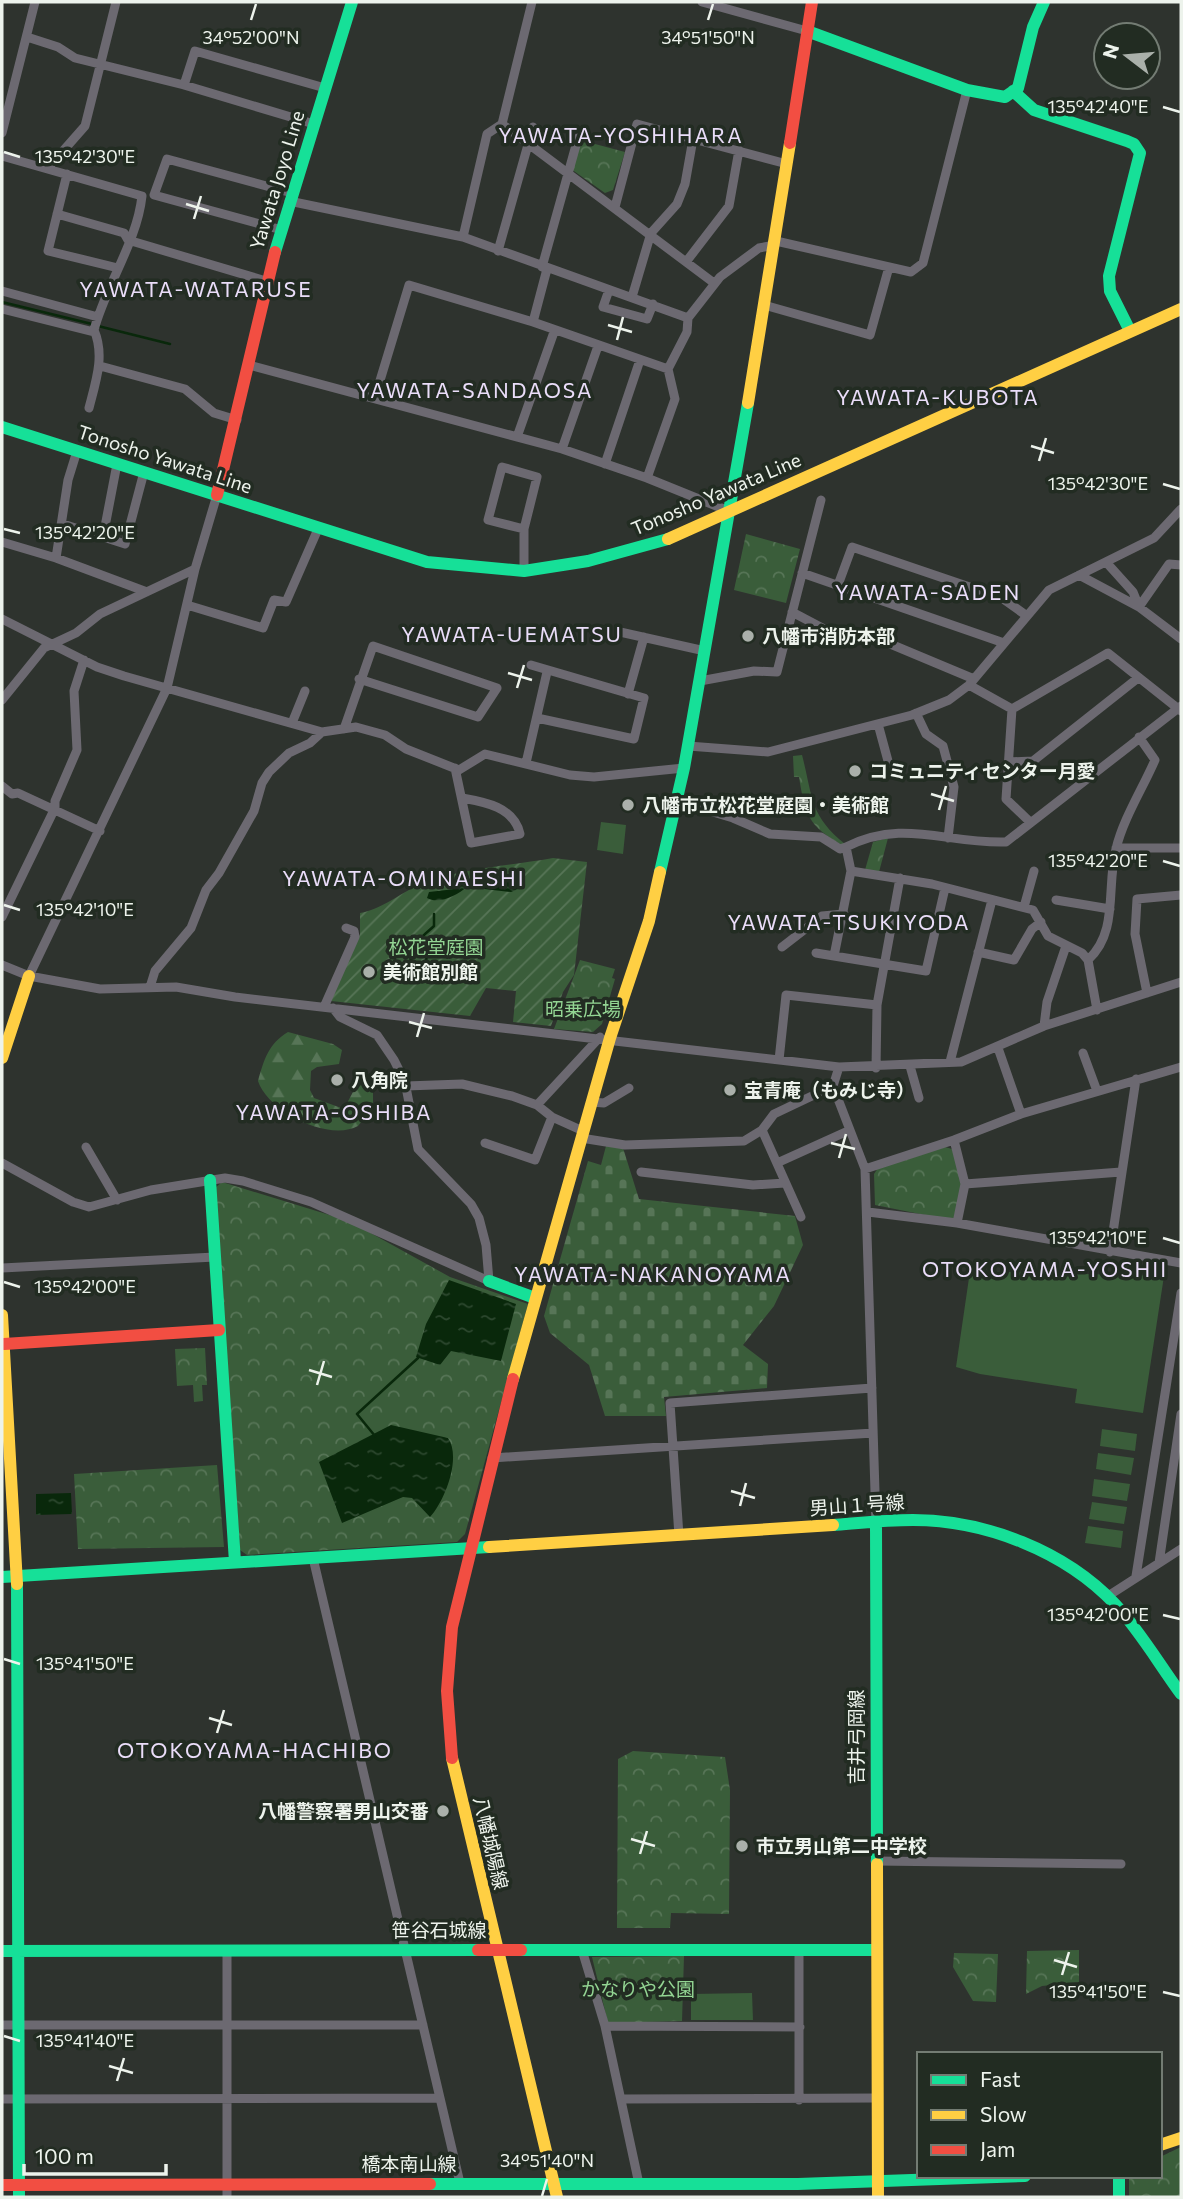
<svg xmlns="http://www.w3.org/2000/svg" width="1183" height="2199" font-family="Commissioner,'Noto Sans JP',sans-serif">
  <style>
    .grass { fill: #3a5d3a }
    .forest { fill: url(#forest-firs) }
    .cemetery { fill: url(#cemetery-stones) }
    .park { fill: url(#park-crowns) }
    .garden { fill: url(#garden-furrows) }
    .water { fill: url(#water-ripples) }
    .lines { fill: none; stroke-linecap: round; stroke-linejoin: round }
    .stream { stroke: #09280b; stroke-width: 2.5 }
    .street { stroke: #6c6971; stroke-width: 9 }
    .fast { stroke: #16e098; stroke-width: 12 }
    .slow { stroke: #ffcf43; stroke-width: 12 }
    .jam { stroke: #f24e42; stroke-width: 12 }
    .jam-bridge { stroke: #f24e42; stroke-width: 12 }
    .ticks { fill: none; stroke: #edf3ec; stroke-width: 2.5 }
    .poi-dot { fill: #aab0aa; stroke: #222c22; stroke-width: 2.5 }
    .labels { text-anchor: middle; stroke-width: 7; stroke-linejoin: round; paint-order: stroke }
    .street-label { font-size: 19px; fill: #edf3ec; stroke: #222c22 }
    .poi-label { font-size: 19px; font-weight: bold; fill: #edf3ec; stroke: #222c22; text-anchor: start }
    .park-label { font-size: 19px; fill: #93d593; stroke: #222c22 }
    .neighbourhood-label { font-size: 21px; letter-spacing: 2px; fill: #eaddf9; stroke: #222c22 }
    .ticks-label { font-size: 18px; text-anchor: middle; fill: #edf3ec; stroke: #222c22; stroke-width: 7; stroke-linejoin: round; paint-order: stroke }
  </style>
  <defs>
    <pattern id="forest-firs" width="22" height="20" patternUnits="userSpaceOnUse" patternTransform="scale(1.75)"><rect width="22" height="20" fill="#3a5d3a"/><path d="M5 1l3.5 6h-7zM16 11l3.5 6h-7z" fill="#577557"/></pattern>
    <pattern id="cemetery-stones" width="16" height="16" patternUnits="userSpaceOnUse" patternTransform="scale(1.75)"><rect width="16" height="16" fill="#3a5d3a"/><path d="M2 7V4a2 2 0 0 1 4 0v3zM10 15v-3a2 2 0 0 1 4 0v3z" fill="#577557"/></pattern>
    <pattern id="park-crowns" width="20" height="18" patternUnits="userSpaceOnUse" patternTransform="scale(1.75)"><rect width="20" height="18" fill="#3a5d3a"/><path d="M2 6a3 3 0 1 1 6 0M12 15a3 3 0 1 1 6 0" fill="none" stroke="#577557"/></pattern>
    <pattern id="garden-furrows" width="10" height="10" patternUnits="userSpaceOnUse" patternTransform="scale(1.75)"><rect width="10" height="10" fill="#3a5d3a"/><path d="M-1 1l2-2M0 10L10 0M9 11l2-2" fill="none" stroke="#577557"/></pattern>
    <pattern id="water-ripples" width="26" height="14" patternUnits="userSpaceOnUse" patternTransform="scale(1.75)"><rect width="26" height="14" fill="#09280b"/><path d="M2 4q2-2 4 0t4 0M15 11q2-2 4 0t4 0" fill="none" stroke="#2d482f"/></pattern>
  </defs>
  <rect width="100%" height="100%" fill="#2e332e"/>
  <path class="grass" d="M601,822l25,3 -3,29 -26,-4z
    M970,1271l194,5 -21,137 -68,-10 2,-14 -97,-15 -24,-7z
    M1102,1429l35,5 -2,17 -35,-5z
    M1098,1453l36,5 -3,17 -35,-6z
    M1094,1479l36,5 -3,17 -35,-5z
    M1092,1502l35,5 -3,17 -35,-5z
    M1088,1526l35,5 -2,17 -36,-5z
    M752,1993l1,27h-62v-26z"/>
  <path class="forest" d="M288,1032l45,12 9,6 -3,14 -22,3 -6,4 -1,19 4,8 30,11 10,-19 13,-9 6,3v23l-15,19c-29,16 -90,-14 -100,-45 6,-21 10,-37 30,-49z"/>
  <path class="cemetery" d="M606,1146l17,2 16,51 156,17 8,29 -29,61 -31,39 25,19 -1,24 -103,9 2,19h-61l-16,-51 -39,-32 -6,-17 44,-155 13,4z"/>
  <path class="park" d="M580,140l45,12 -12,38 -8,3 -34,-24z
    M746,534l54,15 -14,54 -52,-13z
    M802,755c11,42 7,60 43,89l-3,1c-34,-19 -37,-31 -43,-68h-5l-1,-21z
    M888,838l-9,34 -14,-2 8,-28z
    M580,960l35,9 -3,9 3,1 -13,45 -9,8 -39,-3z
    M945,1147l7,2 12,34 -9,38 -80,-16 -1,-31 4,-6z
    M222,1182l127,39 101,56 78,27 -63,230 -8,8 -210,13 -7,-5 -25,-362z
    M205,1348l2,37h-5l1,16 -9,1 -1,-17 -16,1 -2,-37z
    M217,1465l7,82 -146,2 -4,-75z
    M633,1751l92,6 5,33 -1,124 -58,-1 -1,15h-53l1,-169z
    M1079,1950v32l-37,4 -16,8 1,-43z
    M954,1953l44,1 -2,48 -23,-1 -20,-34z
    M684,1956l-2,65 -74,2 -16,-66z
    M1181,2147v50h-52v-21h31v-19z"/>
  <path class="garden" d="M553,858l34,4 -13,113 -11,17 -12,34 -38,-4 3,-31 -30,-3 -16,28 -139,-15 29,-67v-21c27,-5 46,-26 74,-34 38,-11 80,-14 119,-21z"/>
  <path class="water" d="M483,876l33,5 5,7 -10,4 -44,-5c-10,8 -28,18 -40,11l2,-6 26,-3 16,-11z
    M449,1280l67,24 -15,57 -50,-10 -11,14 -24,-8 10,-33z
    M391,1425l57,13c14,20 -4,64 -18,79l-18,-19 -9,-1 -61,26 -23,-61z
    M71,1493l1,21 -36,1v-21z"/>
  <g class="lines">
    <path class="stream" d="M2,302l90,22
      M98,326l72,18
      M434,914v12c-9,9 -21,14 -13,28l6,2 -2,9 20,4
      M406,967l6,-9 -4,-13
      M375,1436l-18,-22 61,-56"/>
    <path class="street" d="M702,2l105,29
      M27,37l31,10 17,11 109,27 130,39
      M184,85l11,-34 130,37
      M502,124l212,159
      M2,133l33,-131
      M2,156l140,40c-5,46 -36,89 -48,134 11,25 2,51 -5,78
      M48,168l37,-42 31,-124
      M67,174l-19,77 70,17
      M289,201l174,36 225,81
      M615,207l22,-83 150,40
      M57,214l67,19 4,7 138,41
      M282,230l-128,-35 13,-36 125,34
      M463,237l24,-103 15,-10 30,-122
      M776,241l135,31 12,-9 44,-173
      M498,251l35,-124
      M686,262l43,-56 10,-56
      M542,267l36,-129
      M609,290l-6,17 44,12 6,-15
      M2,291l96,26
      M632,297l19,-64 26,-29 8,-20 8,-45
      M764,305l106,30 19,-68
      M2,309l92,23
      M533,322l14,-53
      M249,365l313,84 85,29 84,34
      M100,366l85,23 29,24 23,7
      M375,397l34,-112 124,37 135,47
      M517,437l37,-105
      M562,449l36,-103
      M605,464l35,-104
      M647,478l28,-79 -7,-30 19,-37 1,-14 32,-41 39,-29 16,-3
      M63,524l62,20 19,-72
      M103,537l14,-73
      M2,542l54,16 12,-78 9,-29
      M56,558l91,34
      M1106,562l27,30 6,15 42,32
      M524,571v-42l13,-52 -35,-10 -14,53 36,9
      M802,573l202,70
      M1079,575l60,32 30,-43 12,1
      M838,585l14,-38 150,51 25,18
      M187,605l76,23 11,-28 12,2 32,-73
      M792,612l55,29 29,-3 98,41
      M2,619l95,48 27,9 198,56 34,-5 29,8 21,14 53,21 26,-16 85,21 24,2 90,-9
      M620,632l85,19
      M531,665l113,33 -10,41 -97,-21
      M700,681l54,-10 23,1 44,-172
      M969,685l43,24
      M628,694l16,-57
      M2,700l42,-52 32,-15 24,-19 95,-45
      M1012,709l96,-56 73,58
      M1012,709l-6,90 24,23
      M916,713l10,21 17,12 11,41 -6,51
      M292,723l13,-32
      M878,724l13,48
      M344,729l29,-83 124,42 -19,29 -119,-38
      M688,746l80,6 144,-37 37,-15 20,-15 80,-95 105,-52 27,-29
      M1009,762l24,-1 105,-83
      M526,763l21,-91
      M455,768l16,75 49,-9c-6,-27 -35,-32 -58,-36
      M2,786l10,8 6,-1 82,38
      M676,801l57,17 37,16 51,3 19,12 6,-2
      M1116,848h65
      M851,871l-17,85 92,15 19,-83
      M1056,900l54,9
      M1024,907l10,-36
      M2,917l53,-109v-7l22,-51 -3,-59 10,-31
      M782,947l40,-31 22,-2
      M978,952l36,8 18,-31 9,-7
      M816,953l18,3
      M1088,960c31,-28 18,-73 28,-111 7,-30 27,-61 39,-89l-16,-23
      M2,965l27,11 71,13 76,-2 59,10 604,70 122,-5 83,-36 137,-44
      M29,976l138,-288 28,-119 22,-74
      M150,987l5,-16 36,-43 15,-38 13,-17 35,-62 8,-28 7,-11 20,-19 21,-10 12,-11
      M1147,993l-12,-59 2,-35 44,-4
      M324,1007l31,-70 -1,-6 -8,-3
      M1097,1010l-9,-50 -6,-7 -34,-17 -15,-26 -101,-26 -81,-13 -5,-24c58,-29 99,-3 160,-5l175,-136
      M1044,1026l3,-24 19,-56
      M998,1048l23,66
      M1083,1053l14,38
      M779,1060l7,-65 91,10 23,-127
      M950,1062l42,-162
      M910,1066l9,32
      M839,1067l-6,19 32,83 11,355
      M876,1068l1,-63
      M406,1086l56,-2 50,12 25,9 15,12 31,14
      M591,1102l13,1 25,-15
      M537,1105l63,-68
      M762,1130l39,87
      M581,1138l44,7 119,-4 18,-11 12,-16 59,-28
      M954,1140l11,44 -8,39
      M485,1143l50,17 17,-43
      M86,1147l31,53
      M2,1163l71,39 16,5 62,-17 74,-12 18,3 68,21 178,79 -3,-36 -7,-27 -8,-14 -53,-55 -13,-67 -11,-22 -17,-25 -37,-18 -7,-9
      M777,1163l73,-33
      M865,1169l89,-29 67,-26 160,-47
      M641,1172l112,13 32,-2
      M965,1184l156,-12
      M868,1212l89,11 224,40
      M1110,1252l26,-173
      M2,1268l213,-11
      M492,1458l381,-25
      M679,1536l-9,-133 202,-15
      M313,1558l147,625
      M1159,1563l22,-149
      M1136,1576l45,-283
      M1108,1596l73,-47
      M875,1861l246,3
      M582,1950l23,76 34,158
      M2,2025h421
      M605,2026l195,1
      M2,2099l438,-1
      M621,2099l256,-1
      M799,2100v-150
      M227,2197v-247"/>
    <path class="fast" d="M807,31l160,59 38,7 13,-9 15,-61 11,-25
      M1013,91l21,19 93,31 7,3 6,9 -31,123 1,15 20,40
      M275,252l77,-250
      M2,427l425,135 97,9 64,-10 80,-22
      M660,872l24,-104 64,-365
      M210,1180l25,382
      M489,1281l46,17
      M876,1524l1,340
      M833,1525c26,-2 53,-5 80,-5 72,0 152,31 202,84 25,27 44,60 66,90
      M2,1577l487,-30
      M17,1584l2,613
      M521,1950h356
      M2,1951l476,-1
      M1119,2176v21
      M430,2184h368l227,-8"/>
    <path class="slow" d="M748,403l42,-260
      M668,539l513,-230
      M2,1058l27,-82
      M2,1315l15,269
      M513,1379l97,-341 39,-117 11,-49
      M489,1547l344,-22
      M452,1758l105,439
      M877,1864l1,333
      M1160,2145l21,-7"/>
    <path class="jam" d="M790,143l22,-141
      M217,495l58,-243
      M4,1344l215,-14
      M452,1758l-5,-67 5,-64 61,-248
      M2,2185l428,-1"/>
    <path class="jam-bridge" d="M478,1950h43"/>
  </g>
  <path class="ticks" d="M251,20l5,-16M708,20l5,-16M1163,107l17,5M4,152l16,5M186,204l23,7M194,219l7,-23M608,325l24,7M617,340l6,-23M1031,446l23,7M1039,461l7,-23M1163,484l17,5M4,529l16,4M508,673l24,7M517,688l7,-23M931,794l23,7M939,810l7,-24M1163,861l17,5M4,905l16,5M409,1022l23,6M417,1037l7,-24M831,1143l24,6M839,1158l7,-24M1163,1238l17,5M4,1282l16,5M309,1370l23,7M317,1385l7,-24M731,1491l24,7M740,1506l6,-23M1163,1615l17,4M4,1659l16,5M209,1718l23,7M217,1733l7,-23M631,1839l24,7M640,1854l7,-23M1054,1960l23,7M1062,1975l7,-23M1163,1992l17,4M4,2036l16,5M109,2066l24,7M117,2081l7,-23M542,2196l5,-17"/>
  <g class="poi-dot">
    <circle cx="748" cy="636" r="7"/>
    <circle cx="855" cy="771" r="7"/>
    <circle cx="628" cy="805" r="7"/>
    <circle cx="369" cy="972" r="7"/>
    <circle cx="337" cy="1080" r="7"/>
    <circle cx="730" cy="1090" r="7"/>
    <circle cx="443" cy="1811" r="7"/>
    <circle cx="742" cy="1846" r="7"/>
  </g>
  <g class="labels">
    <g class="street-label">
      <text transform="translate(277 180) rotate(-73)" y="7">Yawata Joyo Line</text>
      <text transform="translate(165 459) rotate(18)" y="7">Tonosho Yawata Line</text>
      <text transform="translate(716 494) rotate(-23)" y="7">Tonosho Yawata Line</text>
      <text transform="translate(857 1505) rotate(-4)" y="7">男山１号線</text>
      <text transform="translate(856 1737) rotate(-90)" y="7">吉井弓岡線</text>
      <text transform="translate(491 1843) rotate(77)" y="7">八幡城陽線</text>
      <text x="439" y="1937">笹谷石城線</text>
      <text x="409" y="2171">橋本南山線</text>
    </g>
    <g class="poi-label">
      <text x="762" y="643">八幡市消防本部</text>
      <text x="869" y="778">コミュニティセンター月愛</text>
      <text x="642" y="812">八幡市立松花堂庭園・美術館</text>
      <text x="383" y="979">美術館別館</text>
      <text x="351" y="1087">八角院</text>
      <text x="744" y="1097">宝青庵（もみじ寺）</text>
      <text x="429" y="1818" text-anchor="end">八幡警察署男山交番</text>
      <text x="756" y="1853">市立男山第二中学校</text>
    </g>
    <g class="park-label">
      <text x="436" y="954">松花堂庭園</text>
      <text x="583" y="1016">昭乗広場</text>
      <text x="638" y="1996">かなりや公園</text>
    </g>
    <g class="neighbourhood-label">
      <text x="621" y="143">YAWATA-YOSHIHARA</text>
      <text x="196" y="297">YAWATA-WATARUSE</text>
      <text x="475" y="398">YAWATA-SANDAOSA</text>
      <text x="938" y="405">YAWATA-KUBOTA</text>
      <text x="928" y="600">YAWATA-SADEN</text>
      <text x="512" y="642">YAWATA-UEMATSU</text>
      <text x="404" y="886">YAWATA-OMINAESHI</text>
      <text x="849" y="930">YAWATA-TSUKIYODA</text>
      <text x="334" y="1120">YAWATA-OSHIBA</text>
      <text x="1045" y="1277">OTOKOYAMA-YOSHII</text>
      <text x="653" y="1282">YAWATA-NAKANOYAMA</text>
      <text x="255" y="1758">OTOKOYAMA-HACHIBO</text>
    </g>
  </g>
  <g class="ticks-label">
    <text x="251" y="44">34°52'00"N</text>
    <text x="708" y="44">34°51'50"N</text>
    <text x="1098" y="113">135°42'40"E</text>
    <text x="85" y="163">135°42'30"E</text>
    <text x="1098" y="490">135°42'30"E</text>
    <text x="85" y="539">135°42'20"E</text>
    <text x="1098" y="867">135°42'20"E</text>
    <text x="85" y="916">135°42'10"E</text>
    <text x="1098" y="1244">135°42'10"E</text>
    <text x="85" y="1293">135°42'00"E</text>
    <text x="1098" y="1621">135°42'00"E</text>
    <text x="85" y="1670">135°41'50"E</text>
    <text x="1098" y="1998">135°41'50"E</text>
    <text x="85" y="2047">135°41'40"E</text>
    <text x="547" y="2167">34°51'40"N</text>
  </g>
  <rect width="1183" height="2199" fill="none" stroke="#edf3ec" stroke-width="7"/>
  <rect x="917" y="2052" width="245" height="126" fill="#222c22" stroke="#737c73" stroke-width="2"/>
  <rect x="931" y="2075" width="35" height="10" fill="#16e098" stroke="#737c73" stroke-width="2"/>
  <text x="980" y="2087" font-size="21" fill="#edf3ec">Fast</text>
  <rect x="931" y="2110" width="35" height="10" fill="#ffcf43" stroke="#737c73" stroke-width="2"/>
  <text x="980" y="2122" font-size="21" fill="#edf3ec">Slow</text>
  <rect x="931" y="2145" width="35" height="10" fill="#f24e42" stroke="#737c73" stroke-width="2"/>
  <text x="980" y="2157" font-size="21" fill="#edf3ec">Jam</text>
  <g transform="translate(1127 56) rotate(286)"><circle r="33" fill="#222c22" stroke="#737c73" stroke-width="2"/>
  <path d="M0-5L12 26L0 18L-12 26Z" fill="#aab0aa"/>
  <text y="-10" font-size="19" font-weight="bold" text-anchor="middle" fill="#edf3ec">N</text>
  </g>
  <path d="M24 2164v10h142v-10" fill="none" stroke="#edf3ec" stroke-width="3.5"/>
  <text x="35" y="2164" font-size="21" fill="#edf3ec" stroke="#222c22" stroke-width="5" paint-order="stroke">100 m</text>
</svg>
